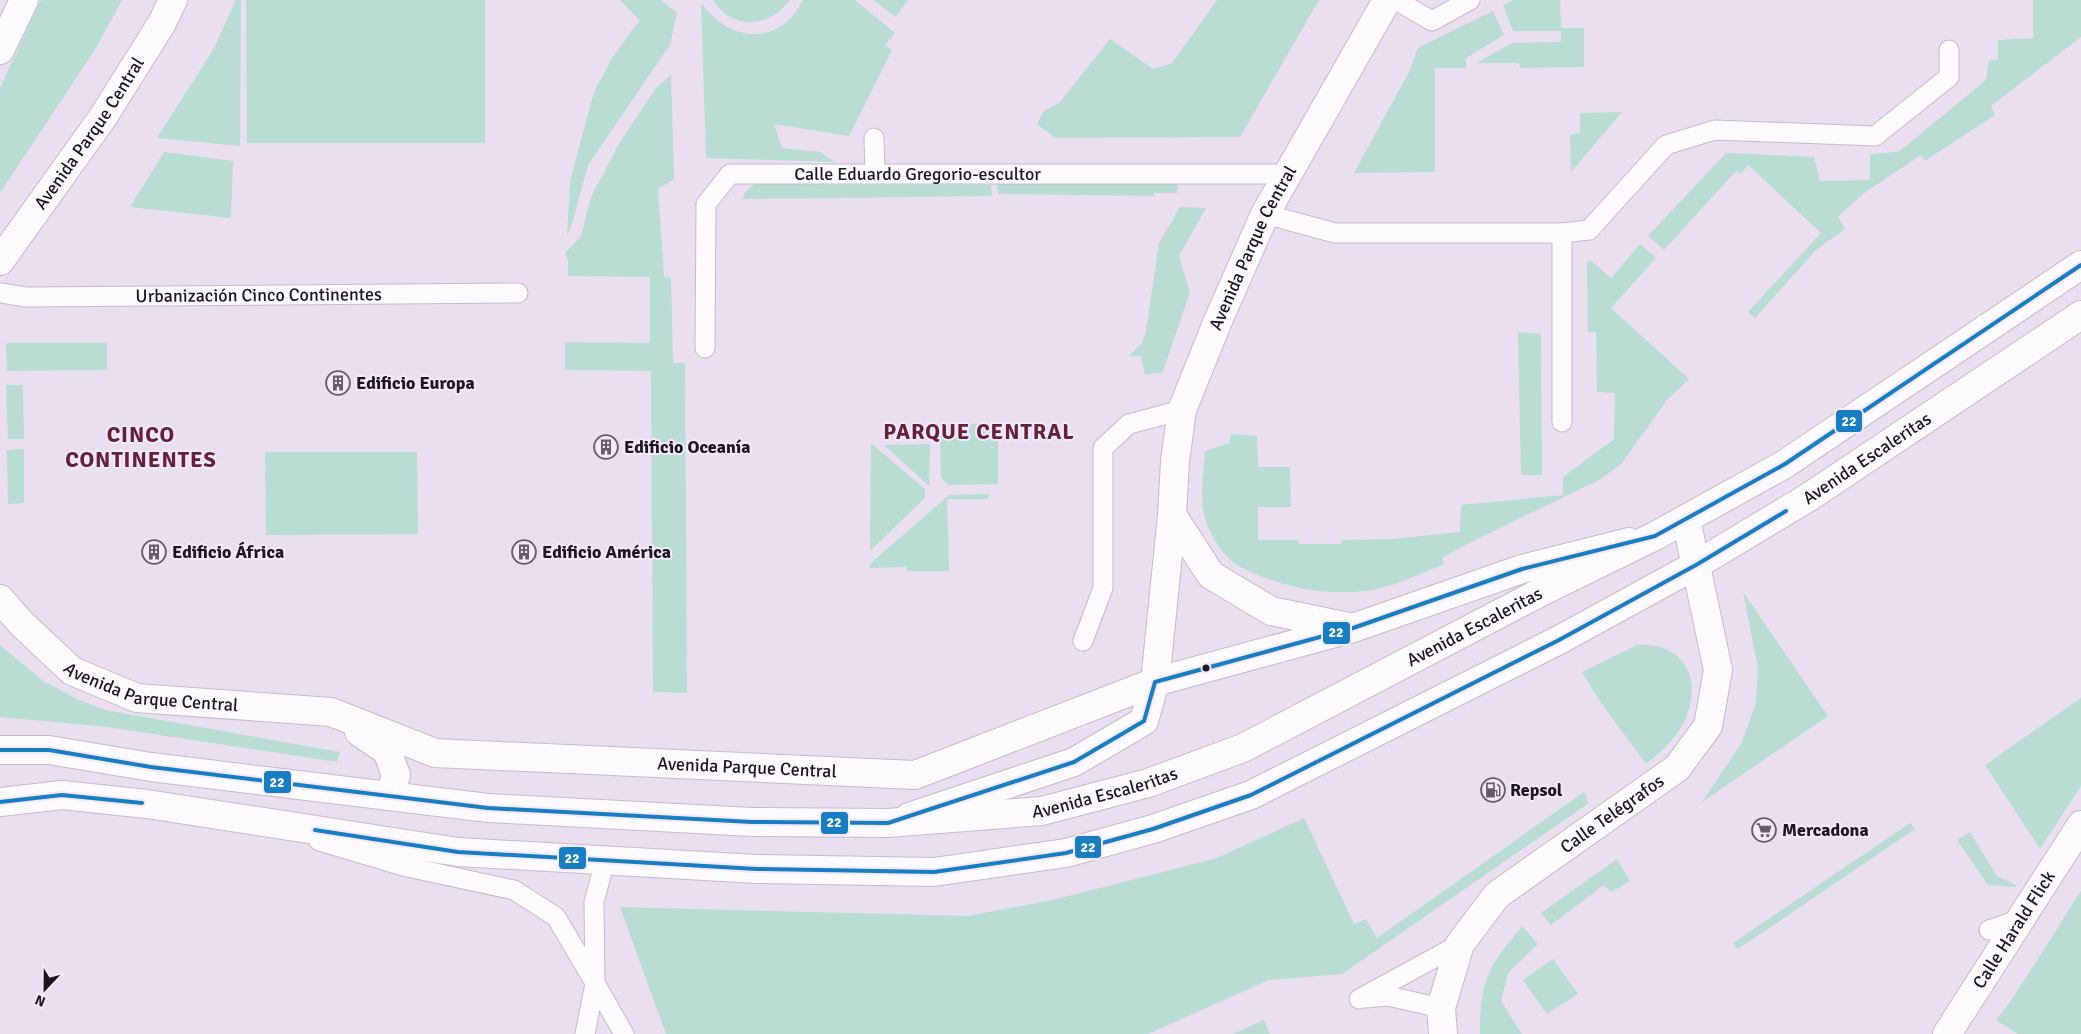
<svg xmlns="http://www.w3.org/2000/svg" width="2081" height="1034" font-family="Signika,sans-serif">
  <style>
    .green { fill: #b9ddd2 }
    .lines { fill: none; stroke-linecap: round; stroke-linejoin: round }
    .service-casing { stroke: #c4bbc9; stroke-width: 21 }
    .minor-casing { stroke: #c4bbc9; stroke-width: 30 }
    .tertiary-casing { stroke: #c4bbc9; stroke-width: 30 }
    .motorway-casing { stroke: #c4bbc9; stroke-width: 30 }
    .service { stroke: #fcfafd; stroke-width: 19 }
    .minor { stroke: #fcfafd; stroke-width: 28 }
    .tertiary { stroke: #fcfafd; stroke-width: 28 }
    .motorway { stroke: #fcfafd; stroke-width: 28 }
    .bus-1-casing { stroke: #f4e8fb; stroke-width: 8 }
    .bus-1 { stroke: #187ec2; stroke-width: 4 }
    .bus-dot { fill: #1d1621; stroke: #f4e8fb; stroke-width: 2 }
    .labels { text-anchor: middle; stroke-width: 4; stroke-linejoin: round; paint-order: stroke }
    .street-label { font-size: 18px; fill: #1d1621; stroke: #f4e8fb }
    .poi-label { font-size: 18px; font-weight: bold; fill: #1d1621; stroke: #f4e8fb; text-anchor: start }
    .district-label { font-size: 22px; font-weight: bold; letter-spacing: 1px; fill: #63213c; stroke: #f4e8fb }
    .line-badge { stroke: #f4e8fb; stroke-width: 2 }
    .badge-label { font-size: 14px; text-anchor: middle; font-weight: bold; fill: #fff }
  </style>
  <rect width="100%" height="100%" fill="#e9dfef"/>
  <path class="green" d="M41,0h81l-26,48 -96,145v-105z
    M236,0h5l-1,146 -83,-8 56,-88z
    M246,0h239v143h-238z
    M620,0h41l16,13 -7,32 -82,120 -17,62 -4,8 3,-54 24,-89 17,-32 22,-31 7,-8z
    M713,0h77c-21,28 -58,31 -77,0z
    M803,0h52l40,33 -10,12 7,5 -43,86 -75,-12 8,24 38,4 15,10 -129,-4 -5,-155c29,39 78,45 102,-3z
    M873,0h35l-12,17z
    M1217,0h102l-79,137 -185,1 -18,-14 7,-13 15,-8 51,-64 43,30 19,-6z
    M1513,0h47l1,28h23v39l-64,1 -1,-5h-43l36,-20 49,-1v-11h-48l-10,-26z
    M2033,0h48v37l-90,69 4,9 -70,46 -4,-6 -57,38 -26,24 7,12 -29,21 -61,68 -7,-6 73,-79 -73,-68 -7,9 -5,-3 -72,79 -16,-14 78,-83 88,4 6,24 50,-1v-26l26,-2 5,-2 85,-70 3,-19 9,-2v-19l35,-2z
    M1493,11l11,24 -38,23v10h-31v104l-81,1 55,-101 9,-24z
    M671,75l3,104 -16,10 6,88 7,1 2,85h12l2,330 -34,-1 -2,-321 -86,-1v-28l85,1v-66l-82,-1v-15l-3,-8 16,-17 10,-39 29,-55 36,-54z
    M1622,112l-51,60 -1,-37 10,-2v-20z
    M164,152l69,9 -2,57 -101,-11z
    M1178,183l-1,10h-23v3l-156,-2 -1,-10z
    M755,184l236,1 1,11 -250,3 4,-8z
    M1180,207l26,1 -27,48 11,36 -27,80 -18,3 -4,-19h-12l13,-13 4,-12 13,-88z
    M1640,244l16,14 -45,50 78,71 -22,21 -45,63 -21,16 -132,64 -27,15 2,6c-22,9 -44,20 -67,25 -46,9 -99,-1 -140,-24 -14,-9 -27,-30 -32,-46 -6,-22 -1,-46 0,-68l24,-8 2,-9 26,2 1,31h32l1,40h-33v33h40l1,4h42l1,-4 51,-1 67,-7 1,-27 102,-10v-18l51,-38 1,-46 -18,-1 -1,-60h-8l-1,-69 3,-3 21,18z
    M1518,332l23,2 1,141h-21z
    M6,343h101v27l-100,1z
    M6,385h17l1,54h-16z
    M940,424h43l15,18v42l-49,1 -8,-7z
    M871,443l54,46v9l-55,53z
    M930,444l-1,42 -45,-41z
    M24,449v54l-16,1 -1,-54z
    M265,452h152l1,82 -152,1z
    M989,494l-1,5h-41l2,72h-42v-4l-38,1 2,-5 78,-68z
    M1743,592l85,124 -126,86 39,-58 15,-41 2,-35z
    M0,645l43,36 34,18 28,11 235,42 -3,10 -230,-35 -107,-10z
    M1637,645c55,-3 68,45 42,86 -9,13 -21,23 -33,33l-45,-61 -19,-31z
    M2081,698v88l-41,63 -55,-84z
    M1584,792l5,11 -247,171 -73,6 -121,54h-482l-46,-127 348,9 85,-16 164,-42 87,-40 50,106 12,-5 11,19z
    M1910,823l5,6 -177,120 -5,-6z
    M1970,832l27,44 19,9v2l-28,-2 -31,-45z
    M1617,859l13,22 -19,11 -7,-7 -53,40 -10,-12z
    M2081,891v143h-63l-22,-14 15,-19z
    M1522,926l16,18 -30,29 -7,28 21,33h-42c0,-25 1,-49 14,-71 8,-13 19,-25 28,-37z
    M1553,959l25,35 -31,20 -24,-34z
    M1264,1020l6,14h-37z"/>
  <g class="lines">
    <g class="service-casing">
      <g id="service">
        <path d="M1396,0l36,21 38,-21"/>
        <path d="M874,138l1,35"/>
        <path d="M1265,214l70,19h227v189"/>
        <path d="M1562,233l27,-3 77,-85 49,-15 160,6 74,-59v-27"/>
        <path id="s1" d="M0,293l26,4 492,-4"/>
        <path id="s2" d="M705,348l1,-144 24,-30h556"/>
        <path d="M1083,641l20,-53v-140l26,-24 53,-14"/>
        <path d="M319,841l84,25 111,24 42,27 39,66 -1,-81 11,-41"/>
        <path d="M1989,930l32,-11"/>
        <path d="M1365,998l23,-2 53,12"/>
        <path d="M1359,999l101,-55"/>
        <path d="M585,1034l10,-51 29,51"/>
      </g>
    </g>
    <g class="minor-casing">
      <g id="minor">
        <path id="s3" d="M0,261l103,-144 59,-94 11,-23"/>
        <path d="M1172,515l39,60 60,36 78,16"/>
        <path id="s4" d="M0,599l22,25 50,47 65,27 194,14 104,41 480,22 240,-93 198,-54 169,-59 107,-27"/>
        <path d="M359,732l28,19 9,24 -6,21"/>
        <path id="s5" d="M909,817l165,-55 70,-41 11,-39 17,-167 3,-54 7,-51 35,-87 48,-109 122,-214"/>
        <path id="s6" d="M1443,1034l-2,-26 19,-64 37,-49 180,-127 31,-42 10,-56 -32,-151"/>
        <path id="s7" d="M1947,1034l134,-209"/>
      </g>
    </g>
    <g class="tertiary-casing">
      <g id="tertiary">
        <path id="s8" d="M0,750h49l102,17 337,41 264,14 136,1 154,-12 106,-28 95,-35 294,-154 118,-58 130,-72 296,-199"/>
        <path id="s9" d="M0,802l62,-7 85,9 311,48 299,17 177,3 132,-19 87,-24 98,-34 308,-155 137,-75 113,-68 272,-182"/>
      </g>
    </g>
    <g class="motorway-casing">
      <path id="motorway" d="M0,50l24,-50"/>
    </g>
    <use href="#service" class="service"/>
    <use href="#minor" class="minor"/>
    <use href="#tertiary" class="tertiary"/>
    <use href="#motorway" class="motorway"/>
    <g class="bus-1-casing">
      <path id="bus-1" d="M0,750h49l102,17 337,41 264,14 136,1 186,-61 70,-41 11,-39 198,-54 169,-59 133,-33 130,-72 296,-199
        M0,802l62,-7 80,8
        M315,830l143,22 299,17 177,3 132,-19 87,-24 98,-34 308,-155 137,-75 90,-54"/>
    </g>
    <use href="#bus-1" class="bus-1"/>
  </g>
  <defs>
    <g id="building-ring" transform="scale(1.25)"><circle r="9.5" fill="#f4e8fb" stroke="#645c69" stroke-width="1.5"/><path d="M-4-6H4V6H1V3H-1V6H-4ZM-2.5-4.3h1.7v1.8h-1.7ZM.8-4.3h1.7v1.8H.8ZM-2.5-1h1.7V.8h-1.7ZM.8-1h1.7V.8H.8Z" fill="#645c69"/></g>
    <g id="fuel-ring" transform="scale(1.25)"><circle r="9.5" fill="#f4e8fb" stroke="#645c69" stroke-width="1.5"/><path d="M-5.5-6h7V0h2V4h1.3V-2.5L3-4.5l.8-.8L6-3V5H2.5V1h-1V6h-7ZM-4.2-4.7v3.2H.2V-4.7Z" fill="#645c69"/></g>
    <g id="supermarket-ring" transform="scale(1.25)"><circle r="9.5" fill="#f4e8fb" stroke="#645c69" stroke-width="1.5"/><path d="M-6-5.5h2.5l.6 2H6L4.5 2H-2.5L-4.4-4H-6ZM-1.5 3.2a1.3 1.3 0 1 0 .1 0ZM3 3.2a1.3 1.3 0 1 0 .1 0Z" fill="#645c69"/></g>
  </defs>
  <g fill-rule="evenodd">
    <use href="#building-ring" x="338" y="383"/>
    <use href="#building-ring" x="606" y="447"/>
    <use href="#building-ring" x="154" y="552"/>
    <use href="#building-ring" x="524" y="552"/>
    <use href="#fuel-ring" x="1493" y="790"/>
    <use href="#supermarket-ring" x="1764" y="830"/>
  </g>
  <circle class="bus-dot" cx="1206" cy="668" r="4.5"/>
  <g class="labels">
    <g class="street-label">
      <text dy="6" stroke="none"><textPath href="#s3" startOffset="156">Avenida Parque Central</textPath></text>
      <text dy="6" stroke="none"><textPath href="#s2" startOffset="370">Calle Eduardo Gregorio-escultor</textPath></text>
      <text dy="6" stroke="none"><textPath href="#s5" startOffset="746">Avenida Parque Central</textPath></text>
      <text dy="6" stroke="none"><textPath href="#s1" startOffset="259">Urbanización Cinco Continentes</textPath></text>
      <text dy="6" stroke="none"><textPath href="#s9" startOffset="1969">Avenida Escaleritas</textPath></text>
      <text dy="6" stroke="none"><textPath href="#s8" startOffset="1519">Avenida Escaleritas</textPath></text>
      <text dy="6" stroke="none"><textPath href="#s4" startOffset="184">Avenida Parque Central</textPath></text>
      <text dy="6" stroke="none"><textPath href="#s4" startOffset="791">Avenida Parque Central</textPath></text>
      <text dy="6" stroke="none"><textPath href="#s8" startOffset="1112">Avenida Escaleritas</textPath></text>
      <text dy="6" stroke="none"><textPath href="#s6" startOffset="295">Calle Telégrafos</textPath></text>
      <text dy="6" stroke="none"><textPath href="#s7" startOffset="124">Calle Harald Flick</textPath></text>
    </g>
    <g class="poi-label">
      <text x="356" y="389">Edificio Europa</text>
      <text x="624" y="453">Edificio Oceanía</text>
      <text x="172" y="558">Edificio África</text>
      <text x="542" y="558">Edificio América</text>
      <text x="1510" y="796">Repsol</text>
      <text x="1782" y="836">Mercadona</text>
    </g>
    <g class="district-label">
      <text x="979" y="439">PARQUE CENTRAL</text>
      <text x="141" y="442">CINCO<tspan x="141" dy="25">CONTINENTES</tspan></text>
    </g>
  </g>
  <g class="line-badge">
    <rect x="1835" y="409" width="28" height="24" rx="5" fill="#187ec2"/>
    <rect x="1322" y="621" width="29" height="24" rx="5" fill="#187ec2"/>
    <rect x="263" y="770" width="29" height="24" rx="5" fill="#187ec2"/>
    <rect x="820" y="811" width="29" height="24" rx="5" fill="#187ec2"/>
    <rect x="1074" y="835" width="28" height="24" rx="5" fill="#187ec2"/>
    <rect x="558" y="846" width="29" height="24" rx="5" fill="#187ec2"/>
  </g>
  <g class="badge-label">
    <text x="1849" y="426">22</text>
    <text x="1336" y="637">22</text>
    <text x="277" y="787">22</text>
    <text x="834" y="827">22</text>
    <text x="1088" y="852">22</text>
    <text x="572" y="863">22</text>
  </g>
  <g transform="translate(45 989) rotate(202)" stroke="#f4e8fb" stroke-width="4" paint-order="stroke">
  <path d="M0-4L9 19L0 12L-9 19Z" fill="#1d1621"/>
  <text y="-8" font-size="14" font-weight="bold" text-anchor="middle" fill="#1d1621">N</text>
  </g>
</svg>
